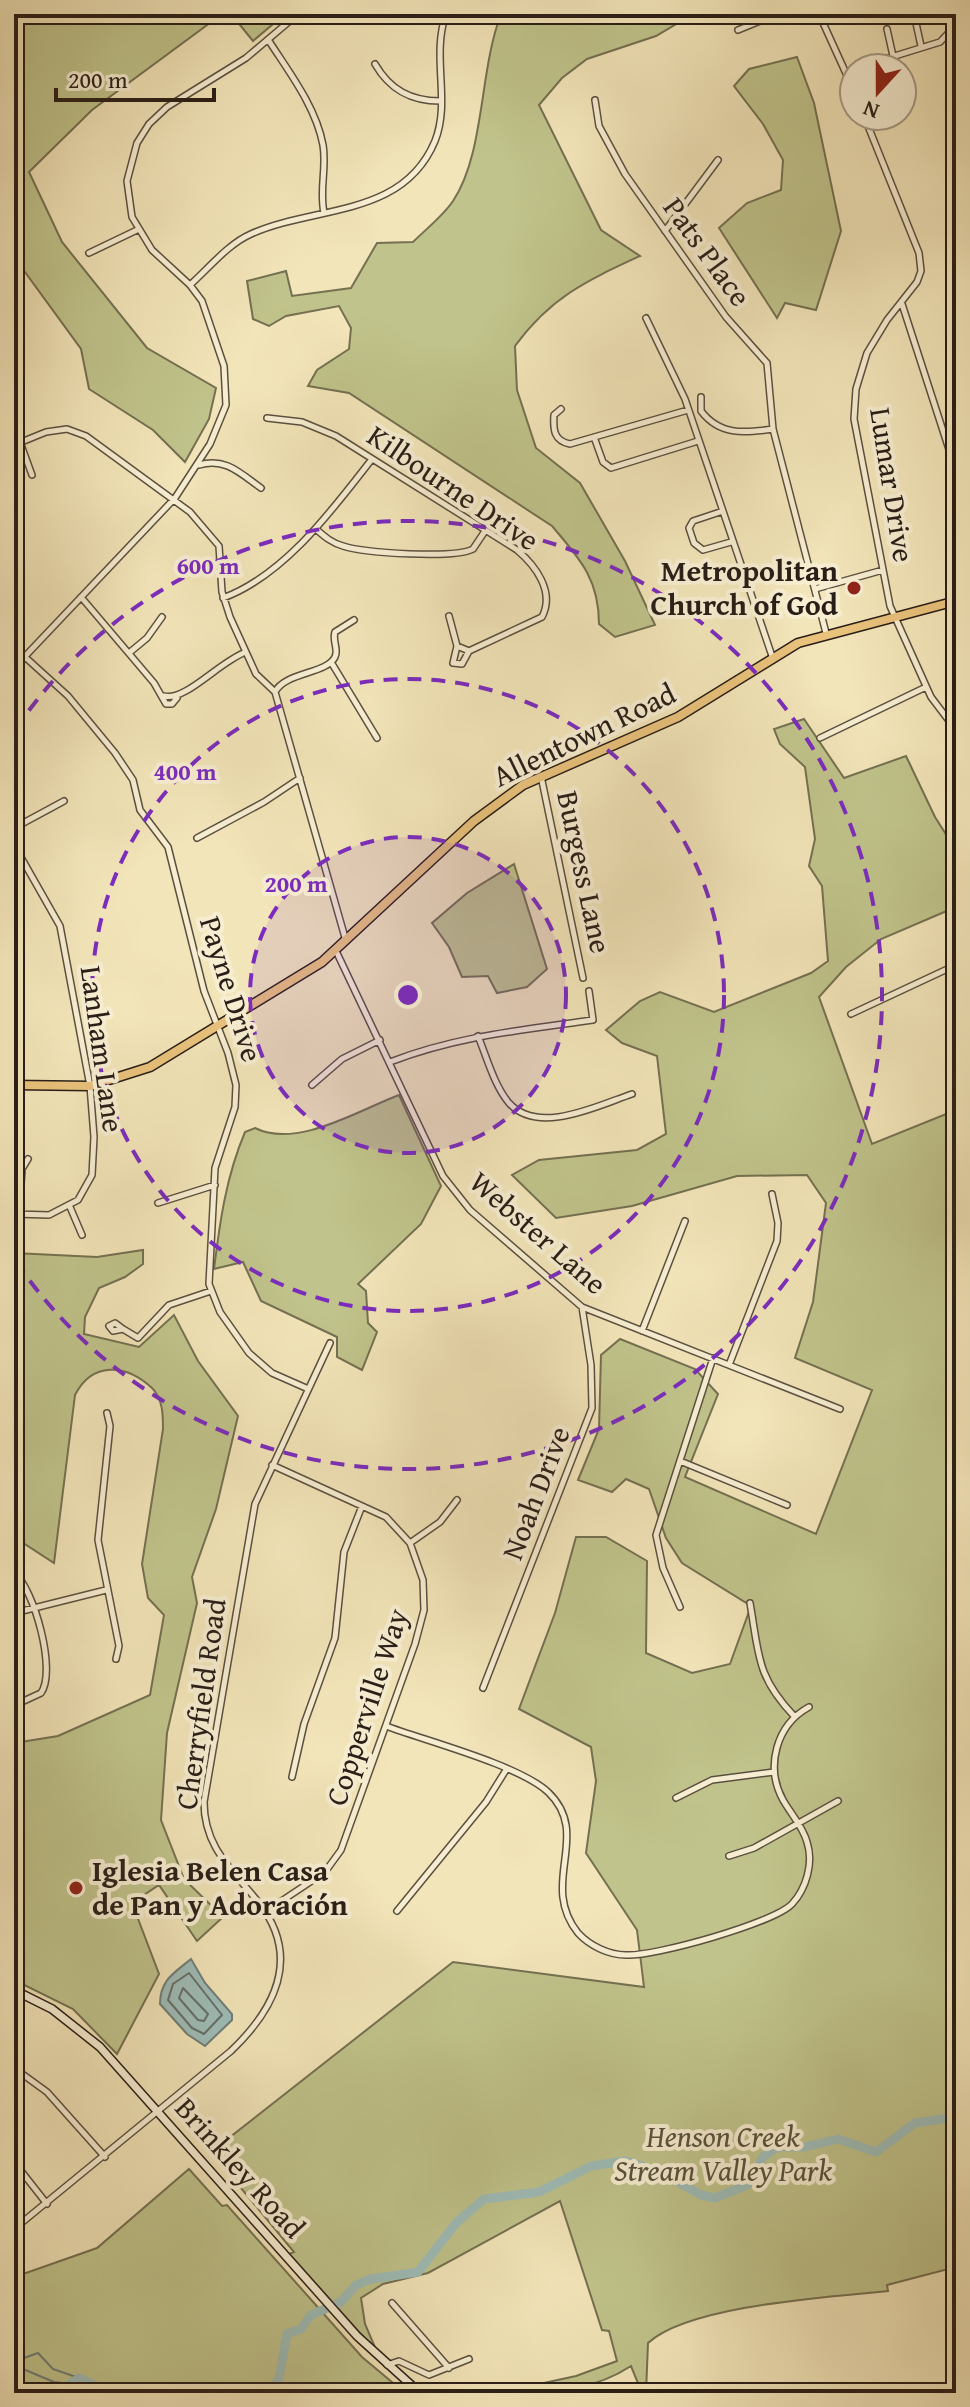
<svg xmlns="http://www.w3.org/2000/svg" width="970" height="2407" font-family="'Gentium Book Plus',serif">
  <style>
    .green { fill: #c0c38b; stroke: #747051; stroke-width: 2 }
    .water { fill: #9ebdb8; stroke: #6f7d78; stroke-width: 2 }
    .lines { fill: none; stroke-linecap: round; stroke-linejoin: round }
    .shore { stroke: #646e68; stroke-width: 2 }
    .stream { stroke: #6f7d78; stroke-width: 2 }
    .river { stroke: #9ebdb8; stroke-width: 9 }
    .street-casing { stroke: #5b5040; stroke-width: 8 }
    .secondary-casing { stroke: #291e17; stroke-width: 10 }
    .primary-casing { stroke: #291e17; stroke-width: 11 }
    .street { stroke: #f7eed2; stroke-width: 5 }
    .secondary { stroke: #f7eed2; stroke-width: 7 }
    .primary { stroke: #e9c27c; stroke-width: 8 }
    .ring { fill: none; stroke: #7b2cbf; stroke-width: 4; stroke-dasharray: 14 10 }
    .poi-dot { fill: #8f2418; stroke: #f7eed2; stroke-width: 3 }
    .labels { text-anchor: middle; stroke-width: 8; stroke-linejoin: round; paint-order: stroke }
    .street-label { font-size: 30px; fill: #291e17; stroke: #f7eed2 }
    .poi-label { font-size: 30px; font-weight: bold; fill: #291e17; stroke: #f7eed2; text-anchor: end }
    .park-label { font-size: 30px; font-style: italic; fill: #56503a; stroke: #f7eed2 }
    .centre { fill: #7b2cbf; stroke: #f7eed2; stroke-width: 4 }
    .ring-label { font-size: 24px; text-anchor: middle; font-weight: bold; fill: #7b2cbf; stroke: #f7eed2; stroke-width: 8; stroke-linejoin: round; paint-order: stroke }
  </style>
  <rect width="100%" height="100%" fill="#f2e5b9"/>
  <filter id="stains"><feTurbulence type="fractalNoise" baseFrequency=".0025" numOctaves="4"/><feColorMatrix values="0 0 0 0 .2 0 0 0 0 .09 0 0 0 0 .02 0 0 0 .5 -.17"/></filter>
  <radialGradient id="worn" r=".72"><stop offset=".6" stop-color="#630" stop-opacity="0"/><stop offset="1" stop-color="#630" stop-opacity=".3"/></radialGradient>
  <path class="green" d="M14,14h208l-130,96 -63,62 33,70 85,106 69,40 -7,31 -24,43 -32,-32 -64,-41 -8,-40 -67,-92z
    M231,14h45l3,5 -26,22z
    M501,14h192l-37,22 -69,23 -25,19 -23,27 62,125 39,26c-54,25 -89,41 -125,90l2,44 19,58 44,35 45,78 30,64 -40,12 -16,-13c0,-45 -19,-65 -47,-98l-203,-133 -41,-7 9,-16 32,-21 2,-21 -12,-22 -53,10 -17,10 -16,-7 -6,-38 39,-10 6,25 59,-8 26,-45 36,-1c13,-13 30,-26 40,-41 32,-48 26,-130 48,-187z
    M797,57l17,46 27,128 -25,79 -31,-7 -8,15 -58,-90 28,-25 34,-13 2,-30 -20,-36 -29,-38 15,-17z
    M804,719l40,59 62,-22 29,61 21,33v57l-75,32 -35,28 -27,30 53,147 84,-34v1157l-69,18 1,6c-58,6 -199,14 -240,52l-2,50h-4l-11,-27c-35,23 -75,27 -115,27l5,-5 55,-12 41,-15 -8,-30 -7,-1 -42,-129 -132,72 -45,11 -22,14 4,26 12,28 -88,-98 5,-2 -83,-100 242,-190 191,25 -7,-57 -51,-77 10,-72 -5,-34 -72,-38 36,-96 21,-76h30l41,24 -1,92 46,20 38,-9 21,-58 -69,-43 -16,-25 -17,-49 -23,-10 -14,13 -34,-12 21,-51 2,-74 19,-16 75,30 23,25 -33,83 131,57 56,-144 -77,-32 18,-56 13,-99 -19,-28 -70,1 -105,30 -76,12 -44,-43 27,-15 98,-10 29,-16 -9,-78 -35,-13 -16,-13 34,-29 20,-9 54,20 97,-39 17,-12 -6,-75 -13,-20 6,-27 -10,-72 -25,-23 -6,-15z
    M514,864l33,105 -20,18 -30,6 -9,-17 -26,1 -13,-30 -17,-24 35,-30z
    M399,1095l42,91 -20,38 -63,60 8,7 2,32 9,9 -15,38 -25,-13v-20l-76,-36 -18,-39 -29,7c6,-48 12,-92 31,-137l10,-4c42,21 104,-18 144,-33z
    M143,1250v14l-18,13 -26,11 -14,29 -1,17 55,13 35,-32 24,46 40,55 -22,93 -24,68 5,26 -30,130 -6,87 23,59 39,38 -26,24 -38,-56 -27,18 27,71 -42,80 -44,-45 -59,-29v-237l44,-7 92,-41 14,-80 -16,-17 -6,-34 21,-135c0,-14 0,-30 -11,-41 -27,-25 -60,-26 -77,7l-21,168 -40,-26v-284l83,4z
    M189,2169l33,37 5,-1 135,152 43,36h-391v-120h12l71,-25z"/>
  <path class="water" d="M191,1959l14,24 27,31v6l-27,26 -18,-12 -27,-30c0,-24 14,-31 31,-45z"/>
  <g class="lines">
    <path class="shore" d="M189,1973l33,42 -18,19 -12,-6 -24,-28 5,-16z
      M183,1988l25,26 -4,7 -6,-1 -19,-22z"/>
    <path class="stream" d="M14,2355l9,14 31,13 17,2
      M21,2359l17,-6 15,16 26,9"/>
    <path class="river" d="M56,2393l23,-15 33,15
      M270,2393l9,-15 8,-44 14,-5 10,-14 30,-13 15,-17 15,-6 47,-7 39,-50 27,-23 55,-7 52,-26 35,-5 34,11 41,23 14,3 32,-13 16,-28 14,-10h28l33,-8 38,13 39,-29 41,-6"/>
    <g class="street-casing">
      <path id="street" d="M819,14l35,77
        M914,14l7,32
        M896,18l19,-1
        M887,29l6,27
        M738,30l39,-16
        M269,41c20,31 47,66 54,104 4,23 -4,44 1,68
        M375,64c15,26 36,37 65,37
        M856,68l84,-26 16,-17
        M595,100l4,26 26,48 101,143 41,46 6,66 53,204
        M864,116l55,137 2,18 -4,11 -30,38 -20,33 -11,36 -2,30 36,187 41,91 25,33
        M665,231l53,-71
        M89,253l48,-23
        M190,285c19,-17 38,-41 61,-51 65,-29 152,-16 184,-93 16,-40 -4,-85 11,-127
        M902,304l54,167
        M646,318l39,81 87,257
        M701,397v14c19,25 44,22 72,18
        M561,409l-7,6c-1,15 0,26 16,29l118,-34
        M267,418l35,4 34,14 181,114c19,16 38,42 25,67l-73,34 -12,-5
        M594,437l9,25 8,6 87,-27
        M20,442l12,33
        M14,445l32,-13 21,-3 19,7 104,76 29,34 3,46 8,25 26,57 19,18 71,249
        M199,465c26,-8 41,8 62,23
        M720,512l-27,9 -4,7 5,15 9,7 28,-8
        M317,530c8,7 15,13 26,16 22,7 111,13 130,3l12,-18
        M815,589l68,-19
        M81,597l73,86 12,21h6l5,-6
        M223,598c62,-23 110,-89 149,-139
        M449,616l8,30 -4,17 9,1 7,-13
        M129,653l18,-15 15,-21
        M25,657l43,39 47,57 18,27 7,30 28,37 36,144 24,62 8,32 -1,22 -20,61 -6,116 11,28 29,41 23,20 34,15
        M331,662l46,76
        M14,668l161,-170 35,-54 16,-39 -2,-39 -22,-65 -12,-16 -38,-35 -20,-33 -5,-36 10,-38 12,-19 18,-17 79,-49 52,-44
        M275,692c10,-20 52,-18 60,-35 4,-8 -3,-16 0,-25l19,-12
        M164,696c21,6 56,-35 82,-44
        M820,738l106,-51
        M541,776l42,202
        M14,828l50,-27
        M197,838l67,-36 36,-24
        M14,845l46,81 30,160 4,51 -2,38 -14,25 -29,15 -35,-1
        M336,951l107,225 27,34 112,97 258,102
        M851,1014l105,-49
        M478,1036c9,22 16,49 31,67 29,33 90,2 123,-9
        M390,1062c67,-26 133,-32 203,-42l-4,-29
        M312,1085l30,-26 38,-19
        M158,1203l57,-18
        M70,1207l12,28
        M19,1214l3,-45 6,-10
        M123,1329l-8,-6 -6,3 4,5 10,-2 15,9 31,-33 42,-14
        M642,1331l43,-110
        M729,1365l48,-124 1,-18 -6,-29
        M107,1413l3,13 -12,114 21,106 -3,13
        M680,1461l107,44
        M410,1543l30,-21 17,-22
        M14,1572c20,17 43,99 27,121l-26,12
        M750,1603c9,51 6,73 44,113
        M680,1607l-17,-39 -7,-33 57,-177
        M14,1613l92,-23
        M483,1688l109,-280 -1,-43 -9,-58
        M386,1726c40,15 133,39 162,66 45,43 -10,91 30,141 12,13 31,22 48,22 27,2 148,-32 166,-51 14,-15 22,-41 15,-62 -4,-15 -16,-28 -24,-42 -18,-33 -7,-75 26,-93
        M292,1777l12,-53 31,-86 9,-86 18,-46
        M676,1798l36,-18 62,-8
        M729,1856l25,-8 84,-47
        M397,1911l89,-109 20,-32
        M265,1912l60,-40 16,-22 74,-206 9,-34 -1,-30 -13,-37 -24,-26 -114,-52
        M14,2068l33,24 58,65
        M14,2162l33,42
        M14,2229l217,-178c43,-41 71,-93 28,-148 -26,-33 -55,-55 -55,-101l51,-298 75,-161
        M392,2303l57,65
        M387,2365l12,-4 30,14 40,-16"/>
    </g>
    <g class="secondary-casing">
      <path id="secondary" d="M14,1990l38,19 48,38 257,289 63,57"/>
    </g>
    <g class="primary-casing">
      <path id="primary" d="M14,1085l76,1 60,-19 172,-105 152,-141 49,-36 155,-68 120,-74 158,-42"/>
    </g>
    <use href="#street" class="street"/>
    <use href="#secondary" class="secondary"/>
    <use href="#primary" class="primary"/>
  </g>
  <circle cx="408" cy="995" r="158" fill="#7b2cbf" fill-opacity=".12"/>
  <g class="ring">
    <circle cx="408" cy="995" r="158"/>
    <circle cx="408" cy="995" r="316"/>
    <path d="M15 730A474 474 0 1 1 15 1260"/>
  </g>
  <g class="poi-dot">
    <circle cx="854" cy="588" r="8"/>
    <circle cx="76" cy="1888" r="8"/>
  </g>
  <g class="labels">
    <g class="street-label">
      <text transform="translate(707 252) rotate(54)" y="10">Pats Place</text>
      <text transform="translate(892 485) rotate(81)" y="10">Lumar Drive</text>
      <text transform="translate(453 488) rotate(34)" y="10">Kilbourne Drive</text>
      <text transform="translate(584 735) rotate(-26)" y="10">Allentown Road</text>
      <text transform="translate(584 872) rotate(78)" y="10">Burgess Lane</text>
      <text transform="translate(231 989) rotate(73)" y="10">Payne Drive</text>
      <text transform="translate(102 1049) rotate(82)" y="10">Lanham Lane</text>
      <text transform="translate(538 1233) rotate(41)" y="10">Webster Lane</text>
      <text transform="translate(536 1493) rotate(-69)" y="10">Noah Drive</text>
      <text transform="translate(201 1704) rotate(-82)" y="10">Cherryfield Road</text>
      <text transform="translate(367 1707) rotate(-72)" y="10">Copperville Way</text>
      <text transform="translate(240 2168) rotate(48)" y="10">Brinkley Road</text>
    </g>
    <g class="poi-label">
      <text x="838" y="581">Metropolitan<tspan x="838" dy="34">Church of God</tspan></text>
      <text x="92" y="1881" text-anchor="start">Iglesia Belen Casa<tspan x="92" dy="34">de Pan y Adoración</tspan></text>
    </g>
    <g class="park-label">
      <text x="723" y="2147">Henson Creek<tspan x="723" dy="34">Stream Valley Park</tspan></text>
    </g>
  </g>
  <circle cx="408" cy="995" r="12" class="centre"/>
  <g class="ring-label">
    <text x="208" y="574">600 m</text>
    <text x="185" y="780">400 m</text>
    <text x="296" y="892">200 m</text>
  </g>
  <rect width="970" height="2407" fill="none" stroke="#f2e5b9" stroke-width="48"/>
  <rect x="16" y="16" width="938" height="2375" fill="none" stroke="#291e17" stroke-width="4"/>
  <rect x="24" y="24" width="922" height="2359" fill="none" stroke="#291e17" stroke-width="2"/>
  <g transform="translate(878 92) rotate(201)"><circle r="38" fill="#f7eed2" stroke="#a59b87" stroke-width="2"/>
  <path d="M0-6L14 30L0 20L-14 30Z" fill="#8f2418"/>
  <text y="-12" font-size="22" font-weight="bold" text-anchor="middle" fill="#291e17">N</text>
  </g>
  <path d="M56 88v12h158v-12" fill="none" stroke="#291e17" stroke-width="4"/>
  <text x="68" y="88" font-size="24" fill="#291e17" stroke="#f7eed2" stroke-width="6" paint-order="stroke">200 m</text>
  <rect width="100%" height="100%" filter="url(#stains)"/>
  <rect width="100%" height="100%" fill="url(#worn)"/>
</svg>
